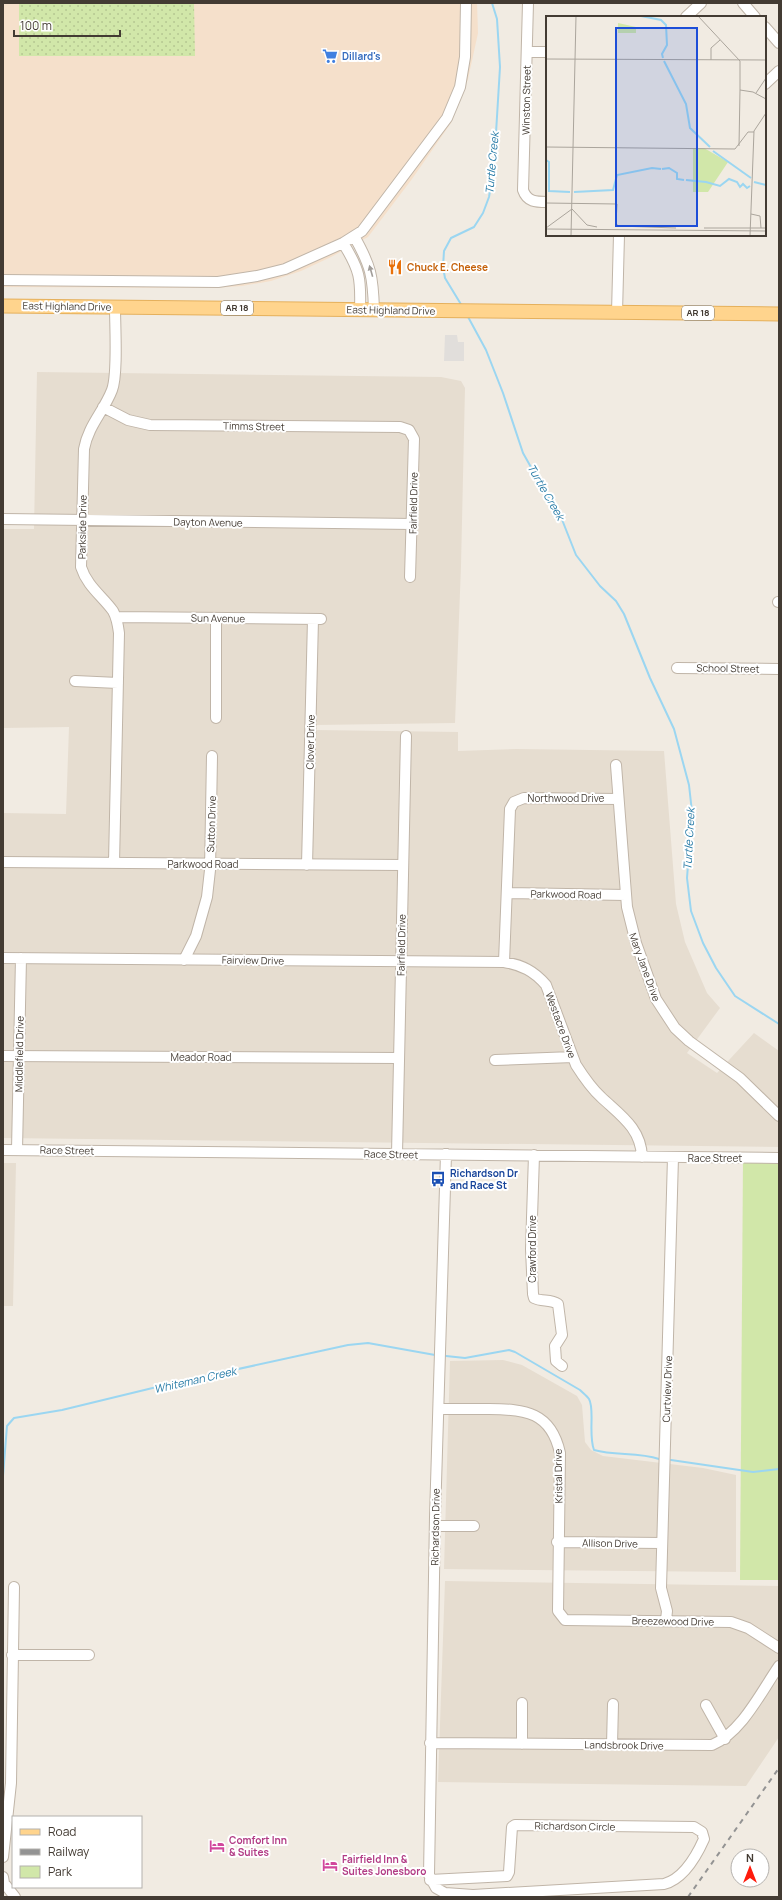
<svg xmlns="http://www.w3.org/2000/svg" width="782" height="1900" font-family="Manrope,sans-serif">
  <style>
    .residential { fill: #e6ddd0 }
    .commercial { fill: #f5e0cb }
    .grass { fill: url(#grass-dots) }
    .park { fill: #d1e7a9 }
    .parking { fill: #e1dedb }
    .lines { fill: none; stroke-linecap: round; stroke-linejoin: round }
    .stream { stroke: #9bd6f1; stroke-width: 2 }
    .minor-casing { stroke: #c0b5a8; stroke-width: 12 }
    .major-casing { stroke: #e5b05c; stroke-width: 15 }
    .minor { stroke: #fff; stroke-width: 10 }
    .major { stroke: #ffd48d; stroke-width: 13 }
    .rail { stroke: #939393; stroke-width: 2; stroke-dasharray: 5 5; stroke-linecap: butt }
    .oneway { fill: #a19d99 }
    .labels { text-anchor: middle; stroke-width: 4; stroke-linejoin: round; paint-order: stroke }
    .shield { fill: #fff; stroke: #7b7670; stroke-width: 1 }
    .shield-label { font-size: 9px; font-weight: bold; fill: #433b33 }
    .shop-label { font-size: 10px; font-weight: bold; fill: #366cbe; stroke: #fff; text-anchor: start }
    .street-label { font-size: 10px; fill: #433b33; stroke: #fff }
    .food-label { font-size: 10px; font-weight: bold; fill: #c56008; stroke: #fff; text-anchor: start }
    .transit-label { font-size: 10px; font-weight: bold; fill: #164399; stroke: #fff; text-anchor: start }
    .hotel-label { font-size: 10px; font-weight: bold; fill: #b23c85; stroke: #fff; text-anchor: start }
    .water-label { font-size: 11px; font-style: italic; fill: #2a7da8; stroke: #fff }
    .inset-river { fill: none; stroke: #9bd6f1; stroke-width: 2 }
    .inset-road { fill: none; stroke: #aba59c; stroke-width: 1 }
    .view { fill: #1d4ed8; fill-opacity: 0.15; stroke: #1d4ed8; stroke-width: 2 }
    .inset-edge { fill: none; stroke: #433b33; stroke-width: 2 }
  </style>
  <defs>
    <pattern id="grass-dots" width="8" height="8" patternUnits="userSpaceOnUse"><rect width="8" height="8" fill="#d1e7a9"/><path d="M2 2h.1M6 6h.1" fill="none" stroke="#b5c792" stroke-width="1.8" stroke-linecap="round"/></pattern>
  </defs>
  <rect width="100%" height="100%" fill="#f1ebe2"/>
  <path class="residential" d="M37,372l404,5 20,4 4,7 -4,178 -6,157 -139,2v5l142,2v19l58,-2 148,2 12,153 9,38 22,51 13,15 -33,45 30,20 37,-40 25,18v96l-776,-9v-325l63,1 3,-87 -66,1v-199h31z
    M3,1163h13l-3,143h-10z
    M503,1360l19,5 55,31 5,9 3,37 6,8 12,6 100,12 33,7v97l-292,-3 6,-208z
    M445,1581l334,5v151l-33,49 -308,-4z"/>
  <path class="commercial" d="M3,3h474l1,30 -10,46 -17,44 -39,56 -44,58 -37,20 -30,14 -30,10 -29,5 -28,2 -211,-1z"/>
  <path class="grass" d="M19,3h175l1,53h-176z"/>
  <path class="park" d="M743,1158h36v422h-39z"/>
  <path class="parking" d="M445,335h12l1,7h6v19h-20z"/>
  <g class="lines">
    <path class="stream" d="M462,306l-17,-28 -2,-11 1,-16 7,-13 23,-11 9,-14 6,-16 5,-31 6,-99 -3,-48 -5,-16
      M467,315l19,35 17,43 20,60 22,39 14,20 17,43 24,31 16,15 8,13 26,64 24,51 15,56 3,27 -5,66 4,33 12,32 13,25 19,28 44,28
      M446,1356l19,2 44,-8 6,2 65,38c3,3 7,6 9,9 6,10 -1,36 5,51 21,6 44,2 65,9
      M671,1460l82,12 26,-3
      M3,1476l4,-50 7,-8 48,-8 103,-25 183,-40 20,-2 67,12"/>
    <g class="minor-casing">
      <path id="minor" d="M528,3l-5,187c4,12 13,12 24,12
        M743,3l12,14
        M686,17l15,-14
        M765,27l14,16
        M527,52h20
        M765,84l14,-13
        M354,236c17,30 19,40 20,74
        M343,243c17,27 18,36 17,66
        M3,280l215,2 39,-6 28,-7 58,-26 19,-12 85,-113 13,-31 5,-30 1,-54
        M617,313l2,-78
        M103,407l25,13 22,5 250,2 9,3 5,9 -4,138
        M3,519l410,5
        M778,602h1
        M116,617l205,2
        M216,618v100
        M677,668l102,1
        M75,681l43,2
        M616,765l11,142 9,36 20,56 19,29 14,13 51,37 39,38
        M3,862l400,3
        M114,863l5,-230c-1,-8 -2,-15 -6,-22 -11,-15 -26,-25 -32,-44l3,-118c4,-23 20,-38 28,-59 6,-16 3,-63 3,-83
        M307,865l6,-246
        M507,893l119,2
        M3,958l501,4c18,3 30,9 42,23l30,80c7,11 15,23 25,32 19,18 40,31 41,60
        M184,960l12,-24 11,-39 3,-27 2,-114
        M504,962l6,-153 4,-7 10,-4 94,1
        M3,1056l396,2
        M495,1060l78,-3
        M3,1150l776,8
        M17,1150l4,-192
        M397,1154l9,-418
        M534,1155l-3,94 2,45 1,4c8,4 16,1 24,6l4,31 -7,11 1,15 6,5
        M439,1409c16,0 33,0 50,0 36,0 62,3 71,44l-2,158 7,9 166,2 17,6 31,20
        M435,1526h39
        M557,1542l105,1
        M666,1620l1,-9 -6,-23 12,-431
        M12,1655h77
        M706,1705l19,34
        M430,1743l282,2c30,-13 49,-53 67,-79
        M522,1744v-41
        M612,1745l1,-41
        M3,1857l8,-74 3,-196
        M3,1877l1,6 11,14
        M430,1880l77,-4 2,-4 3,-45 3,-2 179,2 8,5 2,7c-8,18 -21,40 -40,45l-191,11 -28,-2 -9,-5 -7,-13 6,-358 11,-363"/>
    </g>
    <g class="major-casing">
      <path id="major" d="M3,306l776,8"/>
    </g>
    <use href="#minor" class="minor"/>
    <use href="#major" class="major"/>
    <path class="rail" d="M688,1897l91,-129"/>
  </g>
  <defs><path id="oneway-solid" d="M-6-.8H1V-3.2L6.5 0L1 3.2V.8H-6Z"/></defs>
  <use class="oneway" href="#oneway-solid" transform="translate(371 271) rotate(-106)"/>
  <defs>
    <g id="supermarket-bare" transform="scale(1.2)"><path d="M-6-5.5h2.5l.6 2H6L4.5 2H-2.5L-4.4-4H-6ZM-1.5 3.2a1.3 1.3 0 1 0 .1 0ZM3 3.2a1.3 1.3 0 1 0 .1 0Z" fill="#3f7fe0" stroke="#fff" stroke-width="2.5" paint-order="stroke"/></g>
    <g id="restaurant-bare" transform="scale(1.2)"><path d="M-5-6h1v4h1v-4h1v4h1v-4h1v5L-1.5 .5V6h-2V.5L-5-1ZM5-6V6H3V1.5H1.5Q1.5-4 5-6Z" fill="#e8710a" stroke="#fff" stroke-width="2.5" paint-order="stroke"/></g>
    <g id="bus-bare" transform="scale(1.2)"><path d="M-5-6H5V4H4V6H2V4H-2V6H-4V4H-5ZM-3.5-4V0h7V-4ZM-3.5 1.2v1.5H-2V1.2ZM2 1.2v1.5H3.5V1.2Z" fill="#1a4fb4" stroke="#fff" stroke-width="2.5" paint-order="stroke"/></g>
    <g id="hotel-bare" transform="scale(1.2)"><path d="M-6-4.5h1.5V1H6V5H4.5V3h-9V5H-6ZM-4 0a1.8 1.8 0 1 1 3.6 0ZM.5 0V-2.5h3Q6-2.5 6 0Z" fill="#d1479c" stroke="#fff" stroke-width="2.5" paint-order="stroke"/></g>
  </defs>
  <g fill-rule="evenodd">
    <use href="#supermarket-bare" x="330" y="56"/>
    <use href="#restaurant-bare" x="395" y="267"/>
    <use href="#bus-bare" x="438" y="1179"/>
    <use href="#hotel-bare" x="217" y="1846"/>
    <use href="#hotel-bare" x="330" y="1865"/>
  </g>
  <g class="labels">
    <g class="shield">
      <rect x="221" y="301" width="32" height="14" rx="3"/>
      <rect x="682" y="306" width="32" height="14" rx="3"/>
    </g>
    <g class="shield-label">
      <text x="237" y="311">AR 18</text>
      <text x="698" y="316">AR 18</text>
    </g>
    <g class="shop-label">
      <text x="342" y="60">Dillard's</text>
    </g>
    <g class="street-label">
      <text transform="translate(526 100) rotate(-89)" y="4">Winston Street</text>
      <text transform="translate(67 306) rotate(1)" y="4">East Highland Drive</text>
      <text transform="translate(391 310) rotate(1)" y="4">East Highland Drive</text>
      <text transform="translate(254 426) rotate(1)" y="4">Timms Street</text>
      <text transform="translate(413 503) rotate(-89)" y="4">Fairfield Drive</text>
      <text transform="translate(208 522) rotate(1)" y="4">Dayton Avenue</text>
      <text transform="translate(82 527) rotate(-89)" y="4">Parkside Drive</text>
      <text transform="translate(218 618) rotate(1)" y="4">Sun Avenue</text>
      <text transform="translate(728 668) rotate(1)" y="4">School Street</text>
      <text transform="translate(310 742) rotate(-89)" y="4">Clover Drive</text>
      <text x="566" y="802">Northwood Drive</text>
      <text transform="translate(211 824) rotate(-88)" y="4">Sutton Drive</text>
      <text x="203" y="868">Parkwood Road</text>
      <text transform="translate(566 894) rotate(1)" y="4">Parkwood Road</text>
      <text transform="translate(401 945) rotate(-89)" y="4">Fairfield Drive</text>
      <text transform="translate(253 960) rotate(1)" y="4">Fairview Drive</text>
      <text transform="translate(645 967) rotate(70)" y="4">Mary Jane Drive</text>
      <text transform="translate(561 1025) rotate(70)" y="4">Westacre Drive</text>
      <text transform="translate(19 1054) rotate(-89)" y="4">Middlefield Drive</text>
      <text x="201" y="1061">Meador Road</text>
      <text transform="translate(67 1150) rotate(1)" y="4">Race Street</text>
      <text transform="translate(391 1154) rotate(1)" y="4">Race Street</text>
      <text x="715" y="1162">Race Street</text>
      <text transform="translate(532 1249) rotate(-90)" y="4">Crawford Drive</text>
      <text transform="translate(667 1389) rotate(-88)" y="4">Curtview Drive</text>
      <text transform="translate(558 1476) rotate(-91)" y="4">Kristal Drive</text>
      <text transform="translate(435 1527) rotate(-89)" y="4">Richardson Drive</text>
      <text transform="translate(610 1543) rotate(1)" y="4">Allison Drive</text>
      <text transform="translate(673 1621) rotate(1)" y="4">Breezewood Drive</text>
      <text transform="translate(624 1745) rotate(1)" y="4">Landsbrook Drive</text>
      <text transform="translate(575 1826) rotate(1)" y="4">Richardson Circle</text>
    </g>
    <g class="food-label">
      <text x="407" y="271">Chuck E. Cheese</text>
    </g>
    <g class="transit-label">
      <text x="450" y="1177">Richardson Dr<tspan x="450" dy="12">and Race St</tspan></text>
    </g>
    <g class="hotel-label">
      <text x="229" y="1844">Comfort Inn<tspan x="229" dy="12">&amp; Suites</tspan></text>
      <text x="342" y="1863">Fairfield Inn &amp;<tspan x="342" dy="12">Suites Jonesboro</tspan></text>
    </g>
    <g class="water-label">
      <text transform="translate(492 163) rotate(-85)" y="4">Turtle Creek</text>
      <text transform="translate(546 492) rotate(60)" y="4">Turtle Creek</text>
      <text transform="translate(689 839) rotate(-87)" y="4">Turtle Creek</text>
      <text transform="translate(195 1380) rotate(-13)" y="4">Whiteman Creek</text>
    </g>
  </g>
  <g transform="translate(546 16)">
    <rect width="220" height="220" fill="#f1ebe2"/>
    <path d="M72,7l18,4v6h-18z" fill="#d1e7a9"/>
    <path d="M147,132h11l24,14 -20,30h-15z" fill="#d1e7a9"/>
    <path class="inset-river" d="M95,0l20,4 5,5 1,20 -5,9 1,4M118,45l22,43 4,24 20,19M167,135l38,27M0,144l3,2v29l21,1M116,153l7,-1 8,5v6l7,1M140,164l20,2 14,4 9,-7 8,3 3,5 3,-3 4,4 3,-2M208,166l12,3M28,176l39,-2 4,-15 35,-7 9,1"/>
    <path class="inset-road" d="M152,0l42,45v29l13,2 13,7M0,43l220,1M165,44v-12l9,-8M210,77l10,-15M193,130l1,-56M0,131l189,2 13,-17h6M0,187l71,1 -1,19 2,3 58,2M26,193l15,16 10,2M205,198l9,2 1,12M0,212l26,-19M158,212h62M0,213l220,2M25,220l5,-220M66,220h97M204,220l4,-105 12,-18"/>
    <path class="view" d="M70,12h81v198h-81z"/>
    <rect width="220" height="220" class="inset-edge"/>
  </g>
  <rect width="782" height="1900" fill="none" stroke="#433b33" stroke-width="8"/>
  <rect x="12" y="1816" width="130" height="72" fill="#ffffff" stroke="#b4b1ad"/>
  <rect x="20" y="1829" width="20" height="6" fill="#ffd48d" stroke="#b4b1ad"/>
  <text x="48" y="1836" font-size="12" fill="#433b33">Road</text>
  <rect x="20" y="1849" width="20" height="6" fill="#939393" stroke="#b4b1ad"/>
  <text x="48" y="1856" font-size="12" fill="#433b33">Railway</text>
  <rect x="20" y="1866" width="20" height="12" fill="#d1e7a9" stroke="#b4b1ad"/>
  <text x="48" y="1876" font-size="12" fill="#433b33">Park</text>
  <g transform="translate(750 1868)"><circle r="19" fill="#ffffff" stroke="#b4b1ad"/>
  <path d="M0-3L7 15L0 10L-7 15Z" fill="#fe1b0c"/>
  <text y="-6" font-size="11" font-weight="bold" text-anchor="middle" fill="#433b33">N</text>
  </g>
  <path d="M14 30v6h106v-6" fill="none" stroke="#433b33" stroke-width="2"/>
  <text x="20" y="30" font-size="12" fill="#433b33" stroke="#ffffff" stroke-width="3" paint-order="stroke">100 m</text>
</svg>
